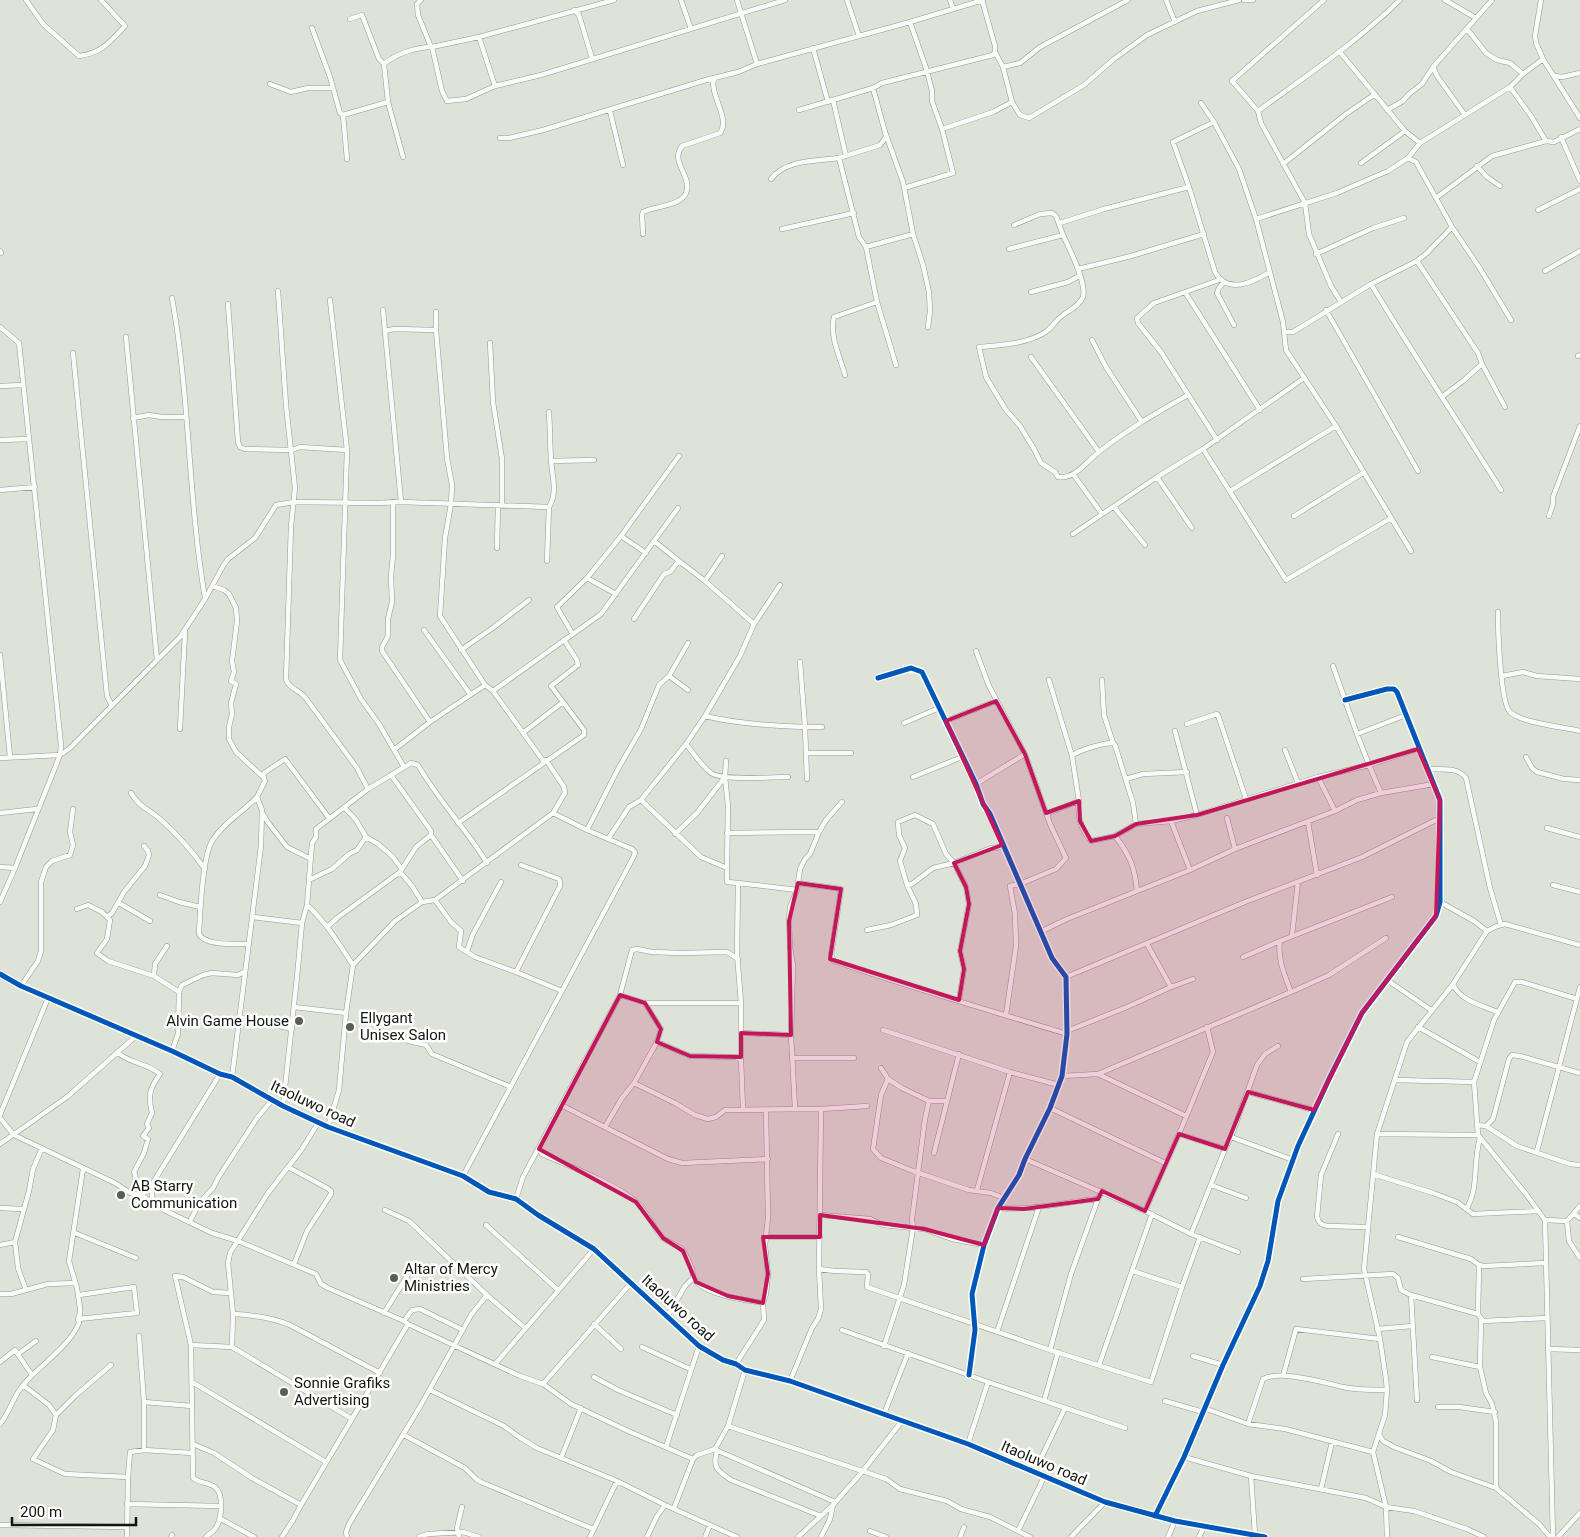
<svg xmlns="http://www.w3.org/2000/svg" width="1580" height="1537" font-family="Roboto,sans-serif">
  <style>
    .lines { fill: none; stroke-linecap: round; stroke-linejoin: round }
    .minor-casing { stroke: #949990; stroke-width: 5.5 }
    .minor { stroke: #fafbf9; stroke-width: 4.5 }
    .cycleway-casing { stroke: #fff; stroke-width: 8 }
    .cycleway { stroke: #0057b8; stroke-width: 5 }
    .marked { fill: #c2185b; fill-opacity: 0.2; stroke: #c2185b; stroke-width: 4; stroke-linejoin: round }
    .poi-dot { fill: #5a5e55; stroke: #fff; stroke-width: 2 }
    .labels { text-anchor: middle; stroke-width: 5; stroke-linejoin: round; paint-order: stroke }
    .poi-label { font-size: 15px; fill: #14170f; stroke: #fff; text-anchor: start }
    .street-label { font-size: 15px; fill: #14170f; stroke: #fff }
  </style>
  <rect width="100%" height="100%" fill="#dde3d7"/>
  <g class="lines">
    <g class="minor-casing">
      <path id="minor" d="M26,0l17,24 36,32c23,-3 31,-14 46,-30l-24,-26
        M421,0l-4,4 1,11 13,32
        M681,0l10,29
        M737,0l20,64
        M847,0l12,36
        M950,0l3,8
        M1166,0l9,22
        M1244,0h9
        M1324,0l-92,81 26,30 3,12 44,80 4,31 22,52 10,16
        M1445,0l31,18
        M1541,0l-6,36 1,7 7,16 37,59
        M574,10l5,5 13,43
        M350,19l12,-4 17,44 5,5 4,38 15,55
        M910,22l17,49 5,20v10l10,28 51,-17 19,-10 -9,-35
        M312,28l18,49 10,36 3,2 45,-13
        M1467,29l19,24 11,7 13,3 13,11
        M479,37l16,49 46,-11 244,-75
        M813,48l15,54
        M1339,51l66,80 15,12
        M995,52l8,15 17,-4 20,-16 88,-47
        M384,64c11,-10 33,-17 48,-17
        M1433,67l4,9 28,39
        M1555,76l7,1 18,-4
        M270,84l21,8 17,-4h24
        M495,86l-29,13 -19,2 -5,-10 -10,-44 47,-10 135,-37
        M1510,87l21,29 15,25
        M873,88l12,44 18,50 10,52 10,31 6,27 1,19 -2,16
        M833,100l13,56
        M1012,102l8,13 9,3 55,-33 30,-26 33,-24 50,-24 42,-11
        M1201,103l13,19 25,47 17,50 27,103 3,28 50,76 75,125
        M799,110l74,-22 9,-5 111,-28 2,-3v-6l-13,-46
        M1387,110l16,-9 6,-7 13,-10 11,-17 59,-67
        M610,111l13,54
        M1258,111c48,-35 99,-69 142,-111
        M343,115l4,44
        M1214,122l-41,20 16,45 26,85c13,23 38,10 55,0
        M1561,137l19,44
        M500,138h9l34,-8 163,-50 32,-8 19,-8 153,-42 73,-22
        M1408,158l8,4 36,65 27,40 32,53
        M1361,163l44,-32
        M1283,164l63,-50 29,-20
        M1477,166l10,11 13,9
        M771,179c15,-20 46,-18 68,-21
        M904,188l49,-15 -11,-44
        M1436,198l56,-42 54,-15 8,1 26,-13
        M1538,210l42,-21
        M1256,219l81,-26 51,-22 20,-13 12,-15 90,-56 13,-13 20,-15
        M1060,223l44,-14 85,-22
        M782,229l72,-16
        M643,234l-1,-19 1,-3c11,-6 42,-6 44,-22 3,-16 -17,-29 -5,-44l38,-13c11,-14 -11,-39 -6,-54
        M1063,235c6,13 24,48 20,62 -3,8 -13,13 -20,18 -6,4 -10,11 -16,16 -18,13 -46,14 -68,16l7,30 20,33 14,16 14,23 7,14 14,9 3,5c15,2 25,-11 35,-20 28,-24 63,-44 95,-62
        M866,247l47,-13
        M1009,249l54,-14 -7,-19 -4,-3 -12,1 -26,11
        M0,251l1,2
        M1316,254l57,-26 31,-10
        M1417,261l61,92 4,11 -19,17 -20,15
        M1078,269l53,-13 73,-22
        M1545,271l35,-20
        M1224,282l-5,6 -2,5 17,32
        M1371,284c42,70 87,137 130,206
        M278,291l8,114 9,83 -4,38 -5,153c2,9 13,11 19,18l52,71 11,21
        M1031,292l37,-10 11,-6
        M1185,292l75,118
        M172,298c18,99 16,201 33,300
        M330,300l17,150 -7,210 21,39 18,25 25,43
        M877,302l19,63
        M228,304l10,138 2,5 5,2 47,1 8,-3 47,3
        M383,310l18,192
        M1326,310l92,161
        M436,312v18l11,128 5,27 -1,19 -6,34 -5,78 45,69 8,6 51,71
        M0,327l19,16 42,402 -1,10 -45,113 -15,34
        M385,331l9,-2 42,1
        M1284,332h9l78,-48 46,-23 10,-8 25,-26
        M126,337l31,323
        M1092,340l14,27 36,55
        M490,343l3,59 9,57v46
        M73,353l34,343 5,10
        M1578,356l2,-1
        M1031,357l68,95
        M1482,364l23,43
        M845,375c-5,-18 -16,-40 -11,-58l43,-15 -11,-55 -7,-10 -20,-79 41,-13 6,-8 -1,-5
        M0,386l23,-1
        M133,418l16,-3 13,2h24
        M0,440l29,-1
        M1217,440l-56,-88 -23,-29 -1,-5 17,-15 65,-23
        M1203,449l83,131 105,-62
        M551,461l43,-1
        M1073,474l29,40
        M1157,477l35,51
        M0,490l35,-3
        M1230,491l106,-65
        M393,502v53l-2,21 1,26 -4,17v17l-6,11v4l48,71
        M1114,507l31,38
        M1294,516l69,-43
        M1549,516l4,-12v-7l27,-71
        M1073,534l84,-57 46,-28 101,-71
        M621,536l25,17
        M654,541l25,20
        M497,548l1,-43
        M722,556l-17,25 49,43
        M547,561l2,-54
        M587,578l29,16
        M212,586l12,4 5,4 7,14 1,13 -5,40 2,11 -3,9 5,3 -5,19 1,11 -3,13v12l7,13 26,24
        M1498,612c0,17 2,90 12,100 12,11 53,15 70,19
        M634,619l30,-45 6,-2 9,-11 26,20
        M424,630l46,64
        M572,633l-15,-26 30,-29 34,-42 58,-80
        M461,650l33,-23 35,-27
        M976,651l13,35 36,68
        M0,655l10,102
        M1333,666l24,68 12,31 49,-16
        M669,676l19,14
        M1502,676l21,-4 14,4 43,3
        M878,678l33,-10 11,4 54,112 7,20 7,10 62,144 14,19 1,57 -5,42 -12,32 -25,51 -6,16 -21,33 -14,37 -12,49 3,36 -6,45
        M1102,680l2,35 9,28
        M493,691l108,-77 77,-106
        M705,716c33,8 66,10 100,11l-5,-65
        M946,721l50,-20
        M904,723l35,-15
        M1187,724l30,-10 1,1 28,84
        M180,729l5,-97
        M1175,731l22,84
        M524,732l39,-30
        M1357,734l49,-19
        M686,744c8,10 15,21 25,29 12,8 61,4 77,4
        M395,749l35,-27 55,-37
        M1285,750l13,33
        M806,753h45
        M1072,756c6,-6 32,-13 41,-13l2,2 18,58 3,21
        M1526,757l6,11 5,4 27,7 16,1
        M0,758l60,-3 10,-7 110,-111 25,-38 18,-33 5,-7 27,-21 21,-33 18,-3 82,1 25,-1 148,5c9,-15 3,-31 2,-47 -1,-16 -1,-32 -2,-48
        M1427,769c13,1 30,-3 39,9l24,110 11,37
        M391,775l40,56v4l-15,12 -16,25
        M913,777l49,-20
        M1318,777l17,34
        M807,779l-2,-52h17
        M1126,779l17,-5 44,-2
        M976,784l49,-30 25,70 16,34 -10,11 -36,15 -10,2 5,28 1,32 -10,69
        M131,793c10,16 17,15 29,26 17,15 32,32 45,50
        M641,800l60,57 26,11 1,-62 -3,-29 1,-16
        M1079,801c-2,15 2,29 12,40l24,-5 21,-12 35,-3
        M344,807l12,13 10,17 12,7 15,13 8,11
        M0,813l37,-4
        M263,814l4,7 20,26 24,12
        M1048,816v-3l31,-12 -7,-45 -23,-76
        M1227,818l8,31
        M1308,822l9,53
        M458,823l126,-88v-5l-33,-44 27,-21 -1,-5 -13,-20
        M1547,828l33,9
        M587,830l31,-61 23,-40 18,-44 10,-9 19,-33
        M727,833l92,-1
        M675,834l22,-21 28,-36
        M431,835l32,46
        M1115,836c15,19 20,32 22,55
        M608,839l21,-32 12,-7 45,-56 19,-28 35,-60 14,-32 26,-39
        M521,865l38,14 1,3v4l-44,86 46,19
        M0,867l15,1
        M727,868v14l11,1 -1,70 4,50v57
        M1190,870l-19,-49 26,-6 121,-38 51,-12 12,28
        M309,880l23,-11 17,-15 8,-4 9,-13
        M738,883l59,7
        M798,883l43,6 -10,66 3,6c77,27 155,49 233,73
        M907,885l-7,-24 5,-13 -6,-13 -1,-13 17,-7 18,9 13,30 8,9 12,24 3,17 -9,47 4,18 -5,31
        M1553,885l27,7
        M160,895l19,7 21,5
        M435,900l16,22 10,9 -2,16 16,10 41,15
        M1440,902l34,19 13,10
        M119,903l31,18
        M307,905c19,17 32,39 46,60l-7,48 -7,77 -11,37
        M77,909l11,-4 14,7 8,8 -3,19 -10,14 11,8 46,15 25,16
        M107,917l5,-4 12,-21 21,-26 4,-11 -1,-4 -4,-5
        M253,917l49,6
        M327,927l10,-9 63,-46 12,14 10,16
        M867,930l24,-5 26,-10 -1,-11 -9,-19 5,-1 21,-16 21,-5 37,-15 12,-1
        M1040,932l27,-13 123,-49 45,-21 100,-38 22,-11 24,-7 53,-9
        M1292,935l6,-53
        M1386,938l-57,37 -38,17c-6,-16 -14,-34 -11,-51l112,-44
        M249,944c-13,0 -44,2 -50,-10 1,-21 3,-76 13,-93 11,-18 31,-29 45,-44
        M467,951l6,-17 28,-52
        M1243,957l37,-16
        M353,965l42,-44 27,-19 13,-2 118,-87
        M0,974l21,12 151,65 48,23 12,3 51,29 45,21 135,49 26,16 27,7 22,16 56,34 105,97 24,14 13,4 9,6 45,11 178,63 137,58 70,19 90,16
        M154,976l1,-12 12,-18
        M1066,977l179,-75 117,-45 78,-39
        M1387,980l44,30
        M1453,984c7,17 29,21 44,28
        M21,986l17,-25 3,-10v-69l5,-15 6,-6 18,-6 3,-10 -3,-13 3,-23
        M1171,987l22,-8
        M620,995l12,-45 5,-1 15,3 29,1 46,-1 11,7
        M645,1003l16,26 -4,13 -23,41 41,20 20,12 13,4 8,-2 9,-7 96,-1 46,-3
        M294,1007l52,6
        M239,1017l53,12
        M1418,1027l62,35
        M883,1030l127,42 49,13
        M1067,1031l60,-24 44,-20 -24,-43
        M741,1033l50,2
        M396,1038l30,7 6,9 79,33
        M657,1042l33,14 46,1 5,3 2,49
        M172,1051l6,-17 1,-42 3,-7 21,-10 9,-2 26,2 6,-3
        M117,1052c11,11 30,11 43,22 -11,15 -12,22 -8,39l-5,11 2,4 -6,8 5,3 -4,14 -10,19c4,6 -1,14 -4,21
        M792,1058h62
        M881,1068l7,11 14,9 27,13h18
        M1098,1074l88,42
        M1062,1076l36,-2 193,-82
        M232,1077l29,-231 1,-36 -5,-13 8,-16 -2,-6 1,-2 21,-14 44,59
        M888,1079l-7,16 -8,54 8,9 32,13 56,19 22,3 13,5
        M1395,1080l79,2
        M1248,1092l66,18
        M561,1105l107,54 14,4 86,-4
        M283,1106l14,-129 5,-54 5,-18 5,-62 4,-6v-8l52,-40 43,-26 7,2c20,35 48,64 69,98
        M1050,1108l115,55
        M795,1109l-4,-74 2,-70 -3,-18 -1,-26 1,-14 7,-17 3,-21 5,-10 5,-5 9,-22 7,-12 16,-18
        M0,1115l48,-117
        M0,1118l14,17 101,48 15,10 11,2 25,16 46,22 26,8 78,33 5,10 7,4 76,33 4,3 112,52 23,8 28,20 57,27 65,28
        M1477,1125l9,1 31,20 53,18 10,1
        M1486,1126l7,-7 16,-60 3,-4 8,1 60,17
        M605,1127l17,-29 12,-15
        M1179,1134l34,-82 -6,-25
        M1338,1134l-17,41 -4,42c2,6 4,8 11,9l39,1
        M1377,1134l101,1
        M1231,1137l26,-72 8,-11 13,-8
        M0,1144l67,-47 69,-61
        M539,1149l3,5c29,13 67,27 92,46 12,10 17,22 25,34 6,9 19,9 25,18 3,5 6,12 8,17 1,4 0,8 3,11 10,15 51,20 68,23
        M1537,1151l43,-164
        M934,1153l25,-99
        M1025,1159l120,52 46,23 47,18
        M288,1167l39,21 4,3v3l-24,37 -13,33
        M1373,1174l60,19 24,9 16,12 66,-3
        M463,1176l171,-320 1,-4 -3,-3 -45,-19 -34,-17 12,-20 -1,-6 -18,-27
        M1211,1185l35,13
        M151,1186l2,18
        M977,1190l33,-118
        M141,1195l10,-9 69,-112
        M516,1199l7,-22 97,-182 25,8h96
        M0,1208l23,1
        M998,1208c33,3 66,-6 100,-9
        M1467,1208c12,-21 6,-47 13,-70
        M385,1210l24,11 78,74 38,33
        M1145,1211l34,-77 46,15 6,-12 62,23
        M1574,1214l6,4
        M820,1215l50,4 13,6 41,4 28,10 32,6
        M1545,1220l-19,-26 -48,-59 -4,-53 20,-62 21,-38h7l55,17
        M190,1221l10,-19 13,-14 5,-10 39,-60 16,-19
        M1567,1221l2,20 11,17
        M486,1225l72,65
        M75,1233l61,25
        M1191,1234l34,-85
        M765,1237h55
        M1398,1237l73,22 8,6 5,1 61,-3
        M0,1245l15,-3
        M819,1269l16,2 31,1 2,2 -1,13 183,63 101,32 31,-95 18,-50
        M1133,1271l49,16
        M1303,1279l90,-5 5,4 3,12 10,5 67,19 5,7 64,-3
        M26,1290l-8,-22 -3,-26 14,-51 4,-22 9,-21
        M0,1294h11l37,-10 27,-1
        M1411,1295l6,105
        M384,1313l25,-40
        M233,1314c20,1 38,3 57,11l90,48
        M1478,1314l1,-49
        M667,1317l18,-31 8,-8
        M78,1319l59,-6 -3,-26 -55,8
        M1481,1319l-1,48 6,26 6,11 4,18v66
        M404,1321l8,-11 8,-1 43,21
        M594,1324l27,25
        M1377,1329l35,-3
        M842,1330l146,52 137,46
        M997,1332l42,-125
        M139,1336l5,66v48
        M191,1345l41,2 120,72
        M884,1346l20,-61 9,-57 -1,-9 13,-100 4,-18
        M232,1347l1,-33 -5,-51 2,-10 38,-60 34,-44 16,-26
        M642,1347l48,22
        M1548,1349l32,1
        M1050,1350l21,-76 27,-75 4,-8
        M18,1354l18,-13
        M1193,1356l30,9
        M1432,1357l48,10
        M0,1362l15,-12 17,25
        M496,1363l98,-114
        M736,1364l28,-44 -1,-17 3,-9 2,-20 -3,-29 3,-27 -2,-108
        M1099,1365l53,-151
        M1283,1376l13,-47 84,10
        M594,1377l24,13 59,25
        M790,1381l22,-53 6,-9 3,-10 -2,-40 2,-160
        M192,1382l134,80
        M543,1384l88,-101
        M23,1385l26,20 7,10 -3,15 -20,29 32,15 63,3
        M430,1390l74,36 15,11 18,11 80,33 48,24 72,32
        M1044,1401l14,-49
        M1165,1401l38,11
        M144,1402l48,4
        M1438,1407h21l36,5
        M1204,1408l44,16 37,5 88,23
        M884,1414l24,-61
        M56,1415l19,-19 36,-31
        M0,1424c10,-12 13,-28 24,-40 16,-19 45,-37 55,-61l-1,-4 2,-6v-5l-3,-20 -8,-27 14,-92
        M1248,1424l15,-45c18,-10 65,5 85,9 13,2 26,2 39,2
        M728,1426l158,53 14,10 47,12 14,8 29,8 40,20
        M1379,1434l4,7 11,6 37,14 20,11 45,16 43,36 11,13
        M404,1435l61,33 11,11 5,3 112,47
        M193,1444l21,9 38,25 49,27
        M968,1444l20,-62
        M666,1447l33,-101
        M716,1450l119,52
        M717,1451c-5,17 1,20 14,29l90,36
        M1184,1457l67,19
        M561,1458l20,-50
        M1034,1473l31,-65
        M1321,1489l11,-47
        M127,1504l93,2
        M674,1508l19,-49 4,-4 18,-6 13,-23 17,-56
        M1155,1516l29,-59 39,-92 37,-79 8,-25 10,-60 20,-55 32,-69 32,-64 74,-97 4,-14v-102l-43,-108 -3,-3h-7l-42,11
        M221,1519l33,18
        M0,1525l127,2
        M870,1531l16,6
        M1018,1531l26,-54
        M1255,1535l-4,-59 115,22 20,9 28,4 53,18 17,8
        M127,1537l1,-60 2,-25 14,-2 48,3
        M171,1537l1,-2
        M206,1537c3,-3 7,-5 9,-8 7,-9 9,-35 0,-42 -7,-5 -16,-4 -22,-9l-2,-133 -16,-69 8,1 30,15 18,1
        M282,1537l11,-17 8,-15 107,-181
        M347,1537l-1,-5 3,-8 72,-119 50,-90 16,-20
        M419,1537l9,-3 35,-2 16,5
        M459,1537l-2,-9 5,-21
        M590,1537l27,-56
        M647,1537l10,-21 8,-11
        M705,1537l5,-12
        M798,1537l35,-32
        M821,1537l9,-18 3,-14 29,-33 40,-51
        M960,1537l4,-10
        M1071,1537l34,-35
        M1168,1537l7,-16
        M1199,1537l5,-10
        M1387,1537l-1,-30 -13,-55 12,-37 2,-25 -1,-11 -6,-40 -16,-70 13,-135 30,-92 46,-58 34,-53 10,-5 8,-2 75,21
        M1553,1537l-8,-317 22,1 13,-15
        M1558,1537l22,-24"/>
    </g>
    <use href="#minor" class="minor"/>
    <g class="cycleway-casing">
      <path id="cycleway" d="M878,678l33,-10 11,4 54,112 7,20 7,10 62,144 14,19 1,57 -5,42 -12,32 -25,51 -6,16 -21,33 -14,37 -12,49 3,36 -6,45
        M0,974l21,12 151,65 48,23 12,3 51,29 45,21 135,49 26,16 27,7 22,16 56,34 105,97 24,14 13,4 9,6 45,11 178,63 137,58 70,19 90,16
        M1155,1516l29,-59 39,-92 37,-79 8,-25 10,-60 20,-55 32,-69 32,-64 74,-97 4,-14v-102l-43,-108 -3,-3h-7l-42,11"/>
    </g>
    <use href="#cycleway" class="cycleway"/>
  </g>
  <path class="marked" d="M996,701l29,53 21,59 33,-12 1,20 11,20 24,-5 21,-12 61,-9 221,-66 22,51 -4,116 -74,97 -48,97 -66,-18 -23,57 -46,-15 -34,77 -43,-20 -4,8 -74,10 -26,-1 -14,37 -60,-16 -104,-14v22h-57l5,37 -5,29 -35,-7 -32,-14 -13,-31 -20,-13 -27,-36 -97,-53 81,-154 25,8 16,26 -4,13 33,14 51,1v-24l50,2 -2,-114 9,-38 43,6 -11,70 129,41 5,-31 -4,-18 9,-47 -3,-17 -12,-24 48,-18 -56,-124z"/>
  <g class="poi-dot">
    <circle cx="299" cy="1021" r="5"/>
    <circle cx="350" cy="1027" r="5"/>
    <circle cx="121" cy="1195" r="5"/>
    <circle cx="394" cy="1278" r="5"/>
    <circle cx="284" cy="1392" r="5"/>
  </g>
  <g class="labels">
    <g class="poi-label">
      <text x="360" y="1023">Ellygant<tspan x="360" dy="17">Unisex Salon</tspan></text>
      <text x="289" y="1026" text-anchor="end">Alvin Game House</text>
      <text x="131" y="1191">AB Starry<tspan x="131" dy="17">Communication</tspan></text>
      <text x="404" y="1274">Altar of Mercy<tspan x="404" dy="17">Ministries</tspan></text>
      <text x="294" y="1388">Sonnie Grafiks<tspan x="294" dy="17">Advertising</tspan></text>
    </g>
    <g class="street-label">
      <text transform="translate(313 1104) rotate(25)" y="5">Itaoluwo road</text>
      <text transform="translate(678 1308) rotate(42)" y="5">Itaoluwo road</text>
      <text transform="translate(1044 1463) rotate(23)" y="5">Itaoluwo road</text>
    </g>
  </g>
  <path d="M12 1517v8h124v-8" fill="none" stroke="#14170f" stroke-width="2.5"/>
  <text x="20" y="1517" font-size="15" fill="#14170f" stroke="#ffffff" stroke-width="4" paint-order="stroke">200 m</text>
</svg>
